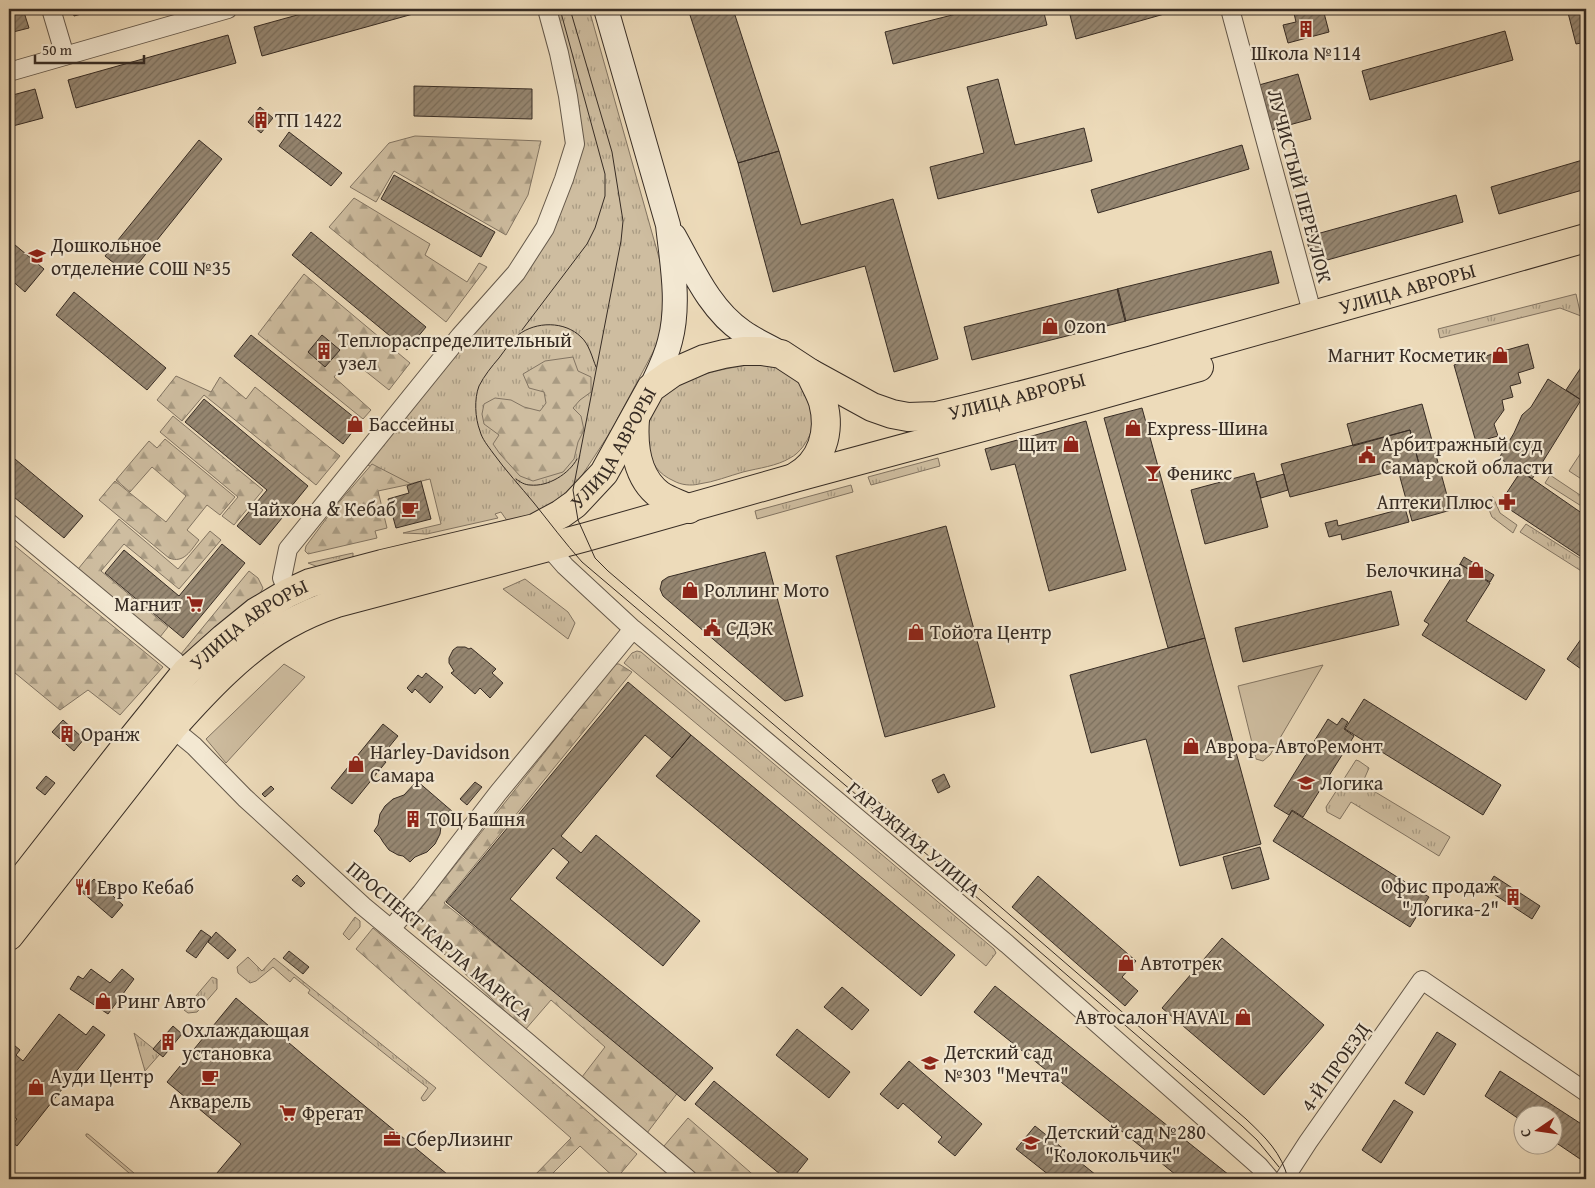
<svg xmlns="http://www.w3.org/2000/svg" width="1595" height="1188" font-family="'Gentium Book Plus',serif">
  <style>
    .grass { fill: url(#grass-tufts); stroke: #827462 }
    .forest { fill: url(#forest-firs); stroke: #827462 }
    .green { fill: #cebda0; stroke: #827462 }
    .building { fill: url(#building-hatch); stroke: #372c24 }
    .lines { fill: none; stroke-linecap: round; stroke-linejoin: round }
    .minor-casing { stroke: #64584a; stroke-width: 20 }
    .secondary-casing { stroke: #372c24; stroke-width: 26 }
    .primary-casing { stroke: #372c24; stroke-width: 30 }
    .minor { stroke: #f3e8d2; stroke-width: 18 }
    .secondary { stroke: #f3e8d2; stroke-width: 24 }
    .primary { stroke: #eddbba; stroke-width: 28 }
    .tram { stroke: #372c24; stroke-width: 1 }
    .labels { text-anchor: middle; stroke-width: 4.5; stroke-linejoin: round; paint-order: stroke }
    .poi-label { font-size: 20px; fill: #372c24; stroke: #f3e8d2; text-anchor: start }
    .street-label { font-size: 20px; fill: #372c24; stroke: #f3e8d2 }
  </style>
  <defs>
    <pattern id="grass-tufts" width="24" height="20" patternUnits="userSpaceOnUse" patternTransform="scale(1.25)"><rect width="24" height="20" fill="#cebda0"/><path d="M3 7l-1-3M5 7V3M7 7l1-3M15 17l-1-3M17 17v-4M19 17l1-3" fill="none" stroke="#a89a82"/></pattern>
    <pattern id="forest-firs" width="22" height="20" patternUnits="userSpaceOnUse" patternTransform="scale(1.25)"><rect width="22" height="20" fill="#cebda0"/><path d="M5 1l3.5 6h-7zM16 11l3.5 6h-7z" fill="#a89a82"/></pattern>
    <pattern id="building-hatch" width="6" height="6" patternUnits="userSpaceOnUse" patternTransform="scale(1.25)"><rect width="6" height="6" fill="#968772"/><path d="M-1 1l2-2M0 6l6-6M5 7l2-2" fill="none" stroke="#7b6f5d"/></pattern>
  </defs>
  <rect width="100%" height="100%" fill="#eddbba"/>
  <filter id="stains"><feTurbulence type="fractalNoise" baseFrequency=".004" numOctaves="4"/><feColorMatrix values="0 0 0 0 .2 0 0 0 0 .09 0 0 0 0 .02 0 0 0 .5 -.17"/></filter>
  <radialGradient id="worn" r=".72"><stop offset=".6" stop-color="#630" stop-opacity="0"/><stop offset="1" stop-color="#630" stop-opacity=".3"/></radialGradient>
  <path class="grass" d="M550,9h39l76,270 -5,60 -49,92 -30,46 -25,26 -46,22 -9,-13 -6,2 3,4 -71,16 -24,-1 38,-9 -11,-45 -25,6 -39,-21 186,-235 24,-117z
    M1576,294l5,22 -21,-8 -120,30 -2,-9z
    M748,365h25l34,22c3,13 9,32 4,45 -4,10 -11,21 -21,26 -13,8 -31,10 -47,14 -14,4 -29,10 -44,12 -8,2 -18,1 -25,-3 -16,-7 -23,-18 -26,-34 -11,-61 55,-75 100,-82z
    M938,458l2,8 -69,19 -3,-8z
    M1550,475l36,24v10l-41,-26z
    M851,485l2,7 -96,27 -2,-8z
    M1493,497l7,16 17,12 -4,8 -21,-16 -7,-17z
    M1526,524l60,38v12l-66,-42z
    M353,553v6l-35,8 -10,-4z
    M525,579l43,33 7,11 -7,16 -65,-50z
    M637,651l4,1 353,297 2,4 -10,13 -362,-303 8,-10z
    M1356,760l3,1 10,7 -7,16 88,53 -11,19 -88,-54 -11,17 -13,-7 -1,-5z
    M355,917l5,4v6l-11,13 -6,-6z
    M248,957l14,14 12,-13 162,130 -10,12 -3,1 -2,-3 7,-10 -120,-95 2,-3 -16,-13 -4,5 -17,-15 -17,14 -6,2 -12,-10 -1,-6z
    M212,977l5,2v10l-20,23 -9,1 -4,-3z
    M134,1033l26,21 -15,17z
    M86,1134h2l53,45h-5l-50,-43z"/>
  <path class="forest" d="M415,136l126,5 -13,54 -22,40 -112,-64 -18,31 -26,-15 39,-44z
    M354,198l76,46 -5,11 42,27 12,-19 8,4 -41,55 -117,-95z
    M304,274l106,89 -21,27 -40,-32 -15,19 37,33 -8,9 -105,-85z
    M573,357l5,14 13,6v15l-11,8 -7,8 8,8 3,14 -6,12 -4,17 -11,13 -30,9 -13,-5 -20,-22 -7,-10 6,-9 -15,-11 -2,-10 2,-10 11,-6 16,2 13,7 16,4 6,-8 -2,-11 -15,-4 -6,-14 22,-13z
    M176,376l35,16 9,-15 26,22 9,-12 85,69 -24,29 -112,-90 -22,26 -25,-21z
    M173,416l90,74 -29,35 -12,-9 16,-19 -78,-65z
    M165,439l70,58 -15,18 -13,-10 -20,25 12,10c-8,10 -15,24 -30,18l-70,-58 16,-19 51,41 20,-26 -34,-29 -22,25 -14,-12 33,-39 8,7z
    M372,464l39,20 -33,7 9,37 -12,3 2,7 -69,16 -3,-3 1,-5 29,-39z
    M119,519l59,50 32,-38 11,9 -42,49 -55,-45 -23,27 67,56 -12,15 -82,-68z
    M9,541l154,126 -43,48 -32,-25 -28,20 -51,-42z
    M249,571l9,7 5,10 -8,15 -67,52 -7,-1z
    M615,664h4l13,8 -188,231 235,188 -32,42 -65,-56 23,-30 -54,-47 -26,30 -115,-108z
    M373,928l264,226 -21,25 -36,-33 -33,33h-16l40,-41 -215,-189z
    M688,1118l70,61h-56l-38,-33z"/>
  <path class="green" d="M1586,445v37l-17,-11z
    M284,664l21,13 -79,86 -20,-24z
    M1323,665l-53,90 -7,6 -7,-2 -18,-73z"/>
  <path class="building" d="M9,9h14l6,19 -20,5z
    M72,9h27l-25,7z
    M319,9h93l1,5 -151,42 -8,-29z
    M688,9h45l46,142 -41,12z
    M976,9h67l4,16 -154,39 -8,-32z
    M1076,9h106l-106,30 -7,-28z
    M1293,9h30l6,23 -41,11 -5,-18 13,-3z
    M1567,9h19v33l-10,2z
    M1505,31l8,29 -143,40 -8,-29z
    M228,35l8,28 -160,45 -8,-28z
    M1298,74l13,45 -40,11 -12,-45z
    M998,79l17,66 69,-17 8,33 -154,38 -8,-32 54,-14 -17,-66z
    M414,86l118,3v30l-118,-3z
    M35,89l8,29 -34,9v-31z
    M260,107l13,11 -12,15 -13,-11z
    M289,132l53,41 -11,13 -52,-40z
    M199,140l23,19 -93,116 -24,-19z
    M1242,145l7,24 -151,44 -7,-23z
    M779,151l22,74 92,-26 45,160 -44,13 -29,-106 -92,26 -35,-129z
    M1586,159v30l-87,25 -8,-27z
    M394,175l101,57 -14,25 -100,-58z
    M1456,195l7,27 -150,42 -7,-27z
    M311,232l115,95 -19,23 -115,-95z
    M9,240l35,29 -19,23 -16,-14z
    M1271,251l8,32 -154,38 -8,-32z
    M1118,289l8,32 -154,39 -8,-33z
    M74,292l92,76 -19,22 -91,-75z
    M251,335l109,87 -17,22 -109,-88z
    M322,335l18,15 -15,17 -17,-15z
    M1528,344l6,24 -16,5 3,10 -11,3 3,11 -11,3 2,10 -10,14 4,12 -22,6 -22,-77z
    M1586,360v43l-20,-13z
    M1548,379l33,21 -49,79 -33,-21 15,-25 8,-18 9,-8z
    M204,399l104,87 -48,59 -23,-19 30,-36 -82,-68z
    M1422,404l29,106 -39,11 -14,-51 21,-6 -9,-34 -57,16 -6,-22z
    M1142,408l63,230 -37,10 -64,-230z
    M1086,421l40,149 -77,21 -34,-127 -24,6 -6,-21z
    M1410,430l9,34 -129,33 -9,-33z
    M9,454l74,62 -19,22 -55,-45z
    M1521,471l65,45v44l-86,-57z
    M1254,473l14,54 -63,17 -14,-54z
    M1284,474l4,16 -27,8 -5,-16z
    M421,481l10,38 -35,9 -8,-29 21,-6 -2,-7 2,-1z
    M1405,508l4,14 -67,18 -1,-6 -12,3 -4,-14 12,-3 1,6z
    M946,526l49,181 -110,30 -49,-181z
    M222,544l23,19 -62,75 -78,-65 19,-23 55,46z
    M765,552l38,144 -18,5 -122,-105 -3,-7 2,-8 6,-4z
    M1464,557l30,18 -4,7 -30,-18z
    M1460,564l30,19 -24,38 79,49 -19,30 -104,-65 7,-11 -5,-3z
    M1391,591l8,34 -156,37 -8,-34z
    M1586,632v29l-5,8 -14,-10z
    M1205,638l56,206 -81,22 -34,-127 -55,14 -21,-78z
    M457,647h8l4,2 2,-1 25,21 -4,4 11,10 -13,15 -10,-10 -5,6 -24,-21 3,-2 -5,-8v-5l4,-8z
    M426,673l17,14 -13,16 -15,-14 -3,4 -5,-5 11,-13 4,3z
    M628,682l63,53 -19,23 -27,-23 -84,101 20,17 15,-18 104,86 -37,45 -107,-88 13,-16 -16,-14 -43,51 203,169 -28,33 -239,-199z
    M1364,699l137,86 -18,30 -138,-86z
    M1342,718l6,4 -4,7 10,7 -51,81 -11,-7 -3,5 -15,-9 54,-87 9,6z
    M63,720l21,19 -10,12 -22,-19z
    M383,724l15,12 -18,22 6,4 -34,42 -21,-16z
    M691,735l264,220 -34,41 -265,-220z
    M944,774l6,13 -12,6 -6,-13z
    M46,776l9,7 -10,12 -9,-7z
    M417,781l36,31 -12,14 -1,8 -5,10 -8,8 -12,5 -5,5 -7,-6 -5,-1 -9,-5 -6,-8 -3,-5 -6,-6 4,-6 2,-11 5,-8 8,-7 11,-4z
    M475,782l7,5 -15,18 -7,-6z
    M271,786l3,3 -9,8 -3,-3z
    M1292,811l137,86 -19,30 -137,-86z
    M1260,847l9,32 -37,10 -9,-32z
    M297,875l8,8 -4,4 -9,-7z
    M1038,876l98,85 -14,16 16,14 -13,15 -113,-99z
    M1494,876l46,30 -8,13 -46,-30z
    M94,879l29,26 -11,13 -30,-26z
    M201,930l10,7 -15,21 -10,-7z
    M216,932l20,18 -8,9 -20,-17z
    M1222,938l102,87 -60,70 -102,-87z
    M289,951l20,16 -6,7 -20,-16z
    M91,969l19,14 12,-14 12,10 -26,35 -38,-25 8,-13 5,3z
    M995,986l184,149 55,44h-53l-104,-84 -103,-83z
    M842,987l27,23 -17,20 -28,-23z
    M236,998l72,61 145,120h-241l29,-35 -74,-62z
    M59,1014l27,21 7,-9 12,9 -88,111 -8,-6v-11l8,-10 -8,-6v-72l11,9 -4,5 7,6z
    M173,1026l9,8 -19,23 -10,-8z
    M797,1029l53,43 -21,26 -53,-43z
    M1437,1032l19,12 -32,51 -19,-12z
    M909,1061l73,63 -27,32 -17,-14 4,-5 -39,-34 -5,6 -18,-15z
    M1500,1071l86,56v36l-34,-23v-24h-30v5l-37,-25z
    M714,1081l94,78 -16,20h-6l-91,-75z
    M1394,1100l19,12 -32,51 -19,-13z
    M1035,1126l66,53h-47l-38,-30z"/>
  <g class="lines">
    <g class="minor-casing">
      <path id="minor" d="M51,9l14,47
        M1230,9l83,307
        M9,72l219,-63
        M9,523l166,138 11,11
        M544,542l21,24 68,63 374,315 252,222 11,13
        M288,593l-6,-15 6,-29 172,-213 56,-63 29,-45 19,-49 11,-35 -7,-48 -9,-43 -12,-44
        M172,728l22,18 51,52 118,108 163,135 162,138
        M391,929l30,-36 77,-100 135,-164
        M1284,1179l24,-37 114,-162 164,112"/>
    </g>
    <g class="secondary-casing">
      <path id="secondary" d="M606,9l62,216c4,37 12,79 2,116 -4,17 -12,32 -19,47
        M674,236c19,34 36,74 69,96 11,8 25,14 37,21"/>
    </g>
    <g class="primary-casing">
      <g id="primary">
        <path d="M635,419c-2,27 2,59 25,76 9,6 20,9 29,14"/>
        <path d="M795,477c27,-15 36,-45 28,-75 -3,-10 -9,-19 -13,-29"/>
        <path id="s1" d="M9,896l114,-146 63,-78 38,-34 32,-26 32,-19 22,-10 72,-19 153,-36 26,-14 14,-10 29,-31 47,-85 21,-15 32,-14 20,-5 19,-3h18l20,3 29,19 62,34 20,7 16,3 29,-1c75,-17 149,-38 223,-58 142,-39 284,-80 426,-120"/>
        <path d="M9,936l163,-208c32,-36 73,-80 115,-103 16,-9 32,-16 50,-22l249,-66 208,-59 292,-79 113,-32"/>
      </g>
    </g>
    <use href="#minor" class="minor"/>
    <use href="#secondary" class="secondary"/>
    <use href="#primary" class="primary"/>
    <path class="tram" d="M570,9l42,143 11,69 -2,20 -48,249 5,30 17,38 13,13 336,287 302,261c19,18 36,34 42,60
      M522,330l65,-86 8,-16 10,-32v-22l-45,-165
      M596,367c-4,-10 -7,-23 -15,-30 -16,-16 -45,-16 -63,-2 -7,6 -13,15 -19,23 -7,8 -15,18 -20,28 -5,13 -4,32 1,45 2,8 8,15 13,22 13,18 27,33 41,50 16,20 31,40 48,59l355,301 305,263 15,14 22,27
      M516,479c4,3 9,6 14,6 18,2 39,-11 47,-26"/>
  </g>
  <defs>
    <g id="building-bare" transform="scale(1.35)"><path d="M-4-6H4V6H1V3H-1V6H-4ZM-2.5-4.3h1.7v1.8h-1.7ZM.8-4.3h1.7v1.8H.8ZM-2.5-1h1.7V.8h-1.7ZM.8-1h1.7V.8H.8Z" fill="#8f2418" stroke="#f3e8d2" stroke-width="2.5" paint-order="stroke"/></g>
    <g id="school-bare" transform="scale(1.35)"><path d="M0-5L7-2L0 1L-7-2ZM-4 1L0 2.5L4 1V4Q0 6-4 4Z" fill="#8f2418" stroke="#f3e8d2" stroke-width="2.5" paint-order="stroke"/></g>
    <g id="shop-bare" transform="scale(1.35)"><path d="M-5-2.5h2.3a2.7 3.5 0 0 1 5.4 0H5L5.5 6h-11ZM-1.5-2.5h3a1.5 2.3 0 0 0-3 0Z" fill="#8f2418" stroke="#f3e8d2" stroke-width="2.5" paint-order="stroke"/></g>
    <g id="civic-bare" transform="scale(1.35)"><path d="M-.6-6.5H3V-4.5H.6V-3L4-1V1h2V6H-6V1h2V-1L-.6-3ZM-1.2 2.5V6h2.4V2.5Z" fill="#8f2418" stroke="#f3e8d2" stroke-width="2.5" paint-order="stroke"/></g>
    <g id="bar-bare" transform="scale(1.35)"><path d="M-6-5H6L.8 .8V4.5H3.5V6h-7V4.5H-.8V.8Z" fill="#8f2418" stroke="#f3e8d2" stroke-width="2.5" paint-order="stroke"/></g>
    <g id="pharmacy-bare" transform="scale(1.35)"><path d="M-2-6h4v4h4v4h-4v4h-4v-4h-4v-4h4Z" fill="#8f2418" stroke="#f3e8d2" stroke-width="2.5" paint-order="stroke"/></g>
    <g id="cafe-bare" transform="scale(1.35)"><path d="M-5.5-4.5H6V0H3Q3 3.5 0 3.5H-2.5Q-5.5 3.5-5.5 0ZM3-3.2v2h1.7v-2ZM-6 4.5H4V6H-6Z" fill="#8f2418" stroke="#f3e8d2" stroke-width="2.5" paint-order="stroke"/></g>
    <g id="supermarket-bare" transform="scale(1.35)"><path d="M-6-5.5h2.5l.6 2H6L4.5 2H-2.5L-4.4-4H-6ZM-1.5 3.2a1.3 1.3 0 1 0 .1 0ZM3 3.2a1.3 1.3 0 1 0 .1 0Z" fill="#8f2418" stroke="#f3e8d2" stroke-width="2.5" paint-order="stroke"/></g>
    <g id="restaurant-bare" transform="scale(1.35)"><path d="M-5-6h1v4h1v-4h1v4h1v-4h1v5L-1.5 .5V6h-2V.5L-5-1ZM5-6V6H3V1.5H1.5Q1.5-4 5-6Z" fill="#8f2418" stroke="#f3e8d2" stroke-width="2.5" paint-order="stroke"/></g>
    <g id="office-bare" transform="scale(1.35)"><path d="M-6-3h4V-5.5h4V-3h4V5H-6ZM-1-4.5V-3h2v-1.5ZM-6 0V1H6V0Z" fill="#8f2418" stroke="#f3e8d2" stroke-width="2.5" paint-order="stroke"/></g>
  </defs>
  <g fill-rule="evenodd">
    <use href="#building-bare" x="1306" y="29"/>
    <use href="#building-bare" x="261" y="120"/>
    <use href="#school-bare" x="37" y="256"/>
    <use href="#shop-bare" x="1050" y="326"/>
    <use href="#building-bare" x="324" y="351"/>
    <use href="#shop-bare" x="1500" y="355"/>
    <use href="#shop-bare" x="355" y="424"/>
    <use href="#shop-bare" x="1133" y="428"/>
    <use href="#shop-bare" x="1071" y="444"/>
    <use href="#civic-bare" x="1367" y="455"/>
    <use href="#bar-bare" x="1153" y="473"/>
    <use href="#pharmacy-bare" x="1507" y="502"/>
    <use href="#cafe-bare" x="410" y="509"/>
    <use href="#shop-bare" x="1476" y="570"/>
    <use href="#shop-bare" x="690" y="590"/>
    <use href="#supermarket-bare" x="195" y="604"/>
    <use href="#civic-bare" x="712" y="628"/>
    <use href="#shop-bare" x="916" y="632"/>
    <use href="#building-bare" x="67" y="734"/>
    <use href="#shop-bare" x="1191" y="746"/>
    <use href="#shop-bare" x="356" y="764"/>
    <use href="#school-bare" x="1306" y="783"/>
    <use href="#building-bare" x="413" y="819"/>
    <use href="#restaurant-bare" x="83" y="887"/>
    <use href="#building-bare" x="1513" y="897"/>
    <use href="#shop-bare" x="1126" y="963"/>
    <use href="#shop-bare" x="103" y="1001"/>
    <use href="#shop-bare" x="1243" y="1017"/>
    <use href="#building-bare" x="168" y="1042"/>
    <use href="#school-bare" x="930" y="1063"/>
    <use href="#cafe-bare" x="210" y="1077"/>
    <use href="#shop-bare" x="36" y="1087"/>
    <use href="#supermarket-bare" x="288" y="1113"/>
    <use href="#office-bare" x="392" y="1139"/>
    <use href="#school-bare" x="1031" y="1143"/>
  </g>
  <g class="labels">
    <g class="poi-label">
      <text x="1306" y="60" text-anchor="middle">Школа №114</text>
      <text x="275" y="127">ТП 1422</text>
      <text x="51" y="252">Дошкольное<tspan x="51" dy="23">отделение СОШ №35</tspan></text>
      <text x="1064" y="333">Ozon</text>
      <text x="338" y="347">Теплораспределительный<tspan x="338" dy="23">узел</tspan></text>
      <text x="1486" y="362" text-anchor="end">Магнит Косметик</text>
      <text x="369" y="431">Бассейны</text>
      <text x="1147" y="435">Express-Шина</text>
      <text x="1057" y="451" text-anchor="end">Щит</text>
      <text x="1381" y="451">Арбитражный суд<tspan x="1381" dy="23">Самарской области</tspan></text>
      <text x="1167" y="480">Феникс</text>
      <text x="1493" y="509" text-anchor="end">Аптеки Плюс</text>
      <text x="396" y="516" text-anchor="end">Чайхона &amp; Кебаб</text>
      <text x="1462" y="577" text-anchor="end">Белочкина</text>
      <text x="704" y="597">Роллинг Мото</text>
      <text x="181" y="611" text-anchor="end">Магнит</text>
      <text x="726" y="635">СДЭК</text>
      <text x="930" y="639">Тойота Центр</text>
      <text x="81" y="741">Оранж</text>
      <text x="1205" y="753">Аврора-АвтоРемонт</text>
      <text x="370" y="759">Harley-Davidson<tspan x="370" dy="23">Самара</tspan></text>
      <text x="1320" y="790">Логика</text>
      <text x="427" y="826">ТОЦ Башня</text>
      <text x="1499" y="893" text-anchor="end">Офис продаж<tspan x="1499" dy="23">"Логика-2"</tspan></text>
      <text x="97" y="894">Евро Кебаб</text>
      <text x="1140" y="970">Автотрек</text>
      <text x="117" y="1008">Ринг Авто</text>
      <text x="1229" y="1024" text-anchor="end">Автосалон HAVAL</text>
      <text x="182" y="1037">Охлаждающая<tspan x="182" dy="23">установка</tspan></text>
      <text x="944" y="1059">Детский сад<tspan x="944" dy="23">№303 "Мечта"</tspan></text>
      <text x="50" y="1083">Ауди Центр<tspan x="50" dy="23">Самара</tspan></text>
      <text x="210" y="1108" text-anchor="middle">Акварель</text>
      <text x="302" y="1120">Фрегат</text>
      <text x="1045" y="1139">Детский сад №280<tspan x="1045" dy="23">"Колокольчик"</tspan></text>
      <text x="406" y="1146">СберЛизинг</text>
    </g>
    <g class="street-label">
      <text transform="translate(1300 186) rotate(75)" y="7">ЛУЧИСТЫЙ ПЕРЕУЛОК</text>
      <text dy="7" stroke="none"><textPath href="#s1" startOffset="1655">УЛИЦА АВРОРЫ</textPath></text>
      <text dy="7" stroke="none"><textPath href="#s1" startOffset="1250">УЛИЦА АВРОРЫ</textPath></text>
      <text dy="7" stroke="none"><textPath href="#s1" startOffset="786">УЛИЦА АВРОРЫ</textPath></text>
      <text dy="7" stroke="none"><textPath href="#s1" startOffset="365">УЛИЦА АВРОРЫ</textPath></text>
      <text transform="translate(914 839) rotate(40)" y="7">ГАРАЖНАЯ УЛИЦА</text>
      <text transform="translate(440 941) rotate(40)" y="7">ПРОСПЕКТ КАРЛА МАРКСА</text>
      <text transform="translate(1335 1067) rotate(-55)" y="7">4-Й ПРОЕЗД</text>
    </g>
  </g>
  <rect width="1595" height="1188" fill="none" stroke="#eddbba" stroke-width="30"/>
  <rect x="10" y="10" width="1575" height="1168" fill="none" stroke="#372c24" stroke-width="2.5"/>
  <rect x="15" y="15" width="1565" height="1158" fill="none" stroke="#372c24"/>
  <g transform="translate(1538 1130) rotate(257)"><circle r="24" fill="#f3e8d2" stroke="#a89d8c"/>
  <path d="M0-4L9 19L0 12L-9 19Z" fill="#8f2418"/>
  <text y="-8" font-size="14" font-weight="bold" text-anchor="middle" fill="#372c24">С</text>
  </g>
  <path d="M35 55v8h109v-8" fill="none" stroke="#372c24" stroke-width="2.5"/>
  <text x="42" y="55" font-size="15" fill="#372c24" stroke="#f3e8d2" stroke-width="4" paint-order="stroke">50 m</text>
  <rect width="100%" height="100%" filter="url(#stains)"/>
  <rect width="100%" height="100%" fill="url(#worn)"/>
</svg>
